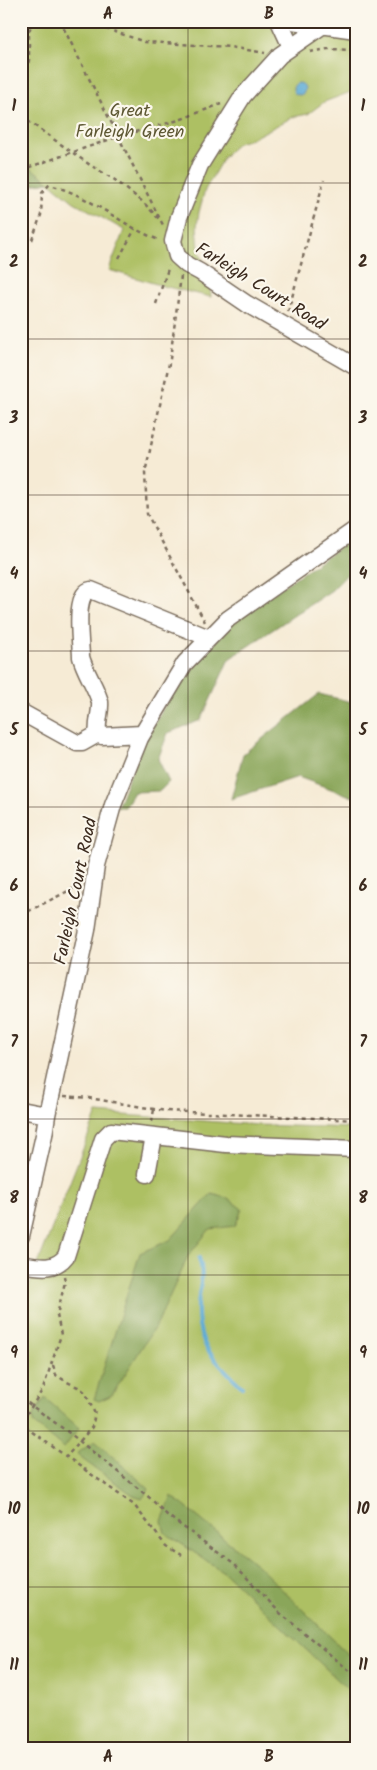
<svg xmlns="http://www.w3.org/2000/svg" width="377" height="1770" font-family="Kalam,sans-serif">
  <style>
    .green { fill: #adc064; stroke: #747541 }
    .forest { fill: #8aa65a; stroke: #62683c }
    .water { fill: #5baad5; stroke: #4b6a7a }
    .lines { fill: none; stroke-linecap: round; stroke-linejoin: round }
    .stream { stroke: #5baad5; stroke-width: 4 }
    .minor-casing { stroke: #7c6e5e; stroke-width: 19 }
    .path { stroke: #7c6e5e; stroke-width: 2.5; stroke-dasharray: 4 4; stroke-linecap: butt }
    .minor { stroke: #fff; stroke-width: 16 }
    .grid { fill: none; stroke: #3b2a1e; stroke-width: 1; stroke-opacity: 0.55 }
    .labels { text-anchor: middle; stroke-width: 4.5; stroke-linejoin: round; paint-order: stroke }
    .park-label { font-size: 18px; fill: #5d5733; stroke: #fbf7ec }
    .street-label { font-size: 18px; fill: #3b2a1e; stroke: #fbf7ec }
    .neatline { fill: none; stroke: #3b2a1e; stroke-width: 2 }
    .grid-label { font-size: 16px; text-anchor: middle; font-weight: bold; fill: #3b2a1e }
  </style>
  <rect width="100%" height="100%" fill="#fbf7ec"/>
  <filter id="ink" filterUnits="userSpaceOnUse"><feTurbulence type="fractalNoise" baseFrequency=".02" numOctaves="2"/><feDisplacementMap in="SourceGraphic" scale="10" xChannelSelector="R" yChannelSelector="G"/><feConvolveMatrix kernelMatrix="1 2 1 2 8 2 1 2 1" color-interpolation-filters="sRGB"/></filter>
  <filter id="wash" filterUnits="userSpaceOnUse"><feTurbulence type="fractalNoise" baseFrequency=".0096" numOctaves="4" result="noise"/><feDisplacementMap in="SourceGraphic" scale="20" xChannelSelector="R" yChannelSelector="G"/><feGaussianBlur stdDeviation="1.12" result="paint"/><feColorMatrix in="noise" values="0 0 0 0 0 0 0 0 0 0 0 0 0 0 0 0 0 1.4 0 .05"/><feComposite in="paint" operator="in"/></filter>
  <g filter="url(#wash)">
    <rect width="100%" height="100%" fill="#f6ebd5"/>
    <path class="green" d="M21,21h335v69l-32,12 -16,12 -15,3 -42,22 -13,4 -9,8 -6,7 -18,32 -6,22 -2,14 2,24 10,27 2,20 -48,-11 -54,-16 15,-40 -50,-28 -25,-20 -28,4z
      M97,1113l162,12 97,3v621h-335v-442z"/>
    <path class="forest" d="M21,160l28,22 -28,4z
      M356,536v29l-24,25 -103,69 -28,61 -33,13 -10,26 11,23 -9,9 -26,1 -9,15h-8l25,-62 29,-50 35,-44 32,-34z
      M319,694l37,9v95l-58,-21 -67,22 12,-45z
      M211,1194l17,4 14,11 -7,17 -25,3 -22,27 -30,66 -46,73 -13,6 -5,-2 46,-146 30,-13z
      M45,1398l34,30 -15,20 -31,-25v-7z
      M95,1441l54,48 -7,10 -6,-2 -54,-38 -4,-6z
      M172,1496l86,70 98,96v35l-131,-124 -60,-40 -3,-12z"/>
    <path class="water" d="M293 89a6 6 0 1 1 12 0a6 6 0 1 1-12 0Z"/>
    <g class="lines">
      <path class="stream" d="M199,1258c5,14 2,23 0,38 -3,17 0,43 11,57 9,12 21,23 32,34"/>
    </g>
  </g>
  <g filter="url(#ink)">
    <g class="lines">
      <g class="minor-casing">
        <path id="minor" d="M279,21l12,26
          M292,21l64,9
          M322,26l-42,29 -37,41 -43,69 -21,52 -6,24 4,15 10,9 13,7 47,32 109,63
          M21,712l56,31h5l16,-9
          M142,734l-40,2 -4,-2c-2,-11 3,-21 2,-32 -3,-13 -15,-30 -19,-45 0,-14 -8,-64 10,-67l118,48
          M21,1110l26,5
          M147,1174l7,-38
          M21,1236l23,-101 3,-20 40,-185 9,-64 17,-61 27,-67 45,-75 43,-44 128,-90
          M21,1264c17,3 34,7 45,-8l37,-117 8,-8 115,13 130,5"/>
      </g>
      <path class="path" d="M60,21l103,204
        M83,21l62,21 85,5 35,6
        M310,52l18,-3 28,1
        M21,94l8,-34v-29l4,-10
        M21,116l69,49 25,15 28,22 17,18
        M21,170l99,-34 59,-16 42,-16
        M32,240l9,-25 1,-22 7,-8c40,9 71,40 110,55
        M119,258l16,-29
        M181,276l-11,83 -25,114 2,41 58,108
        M156,304l13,-38
        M288,312l36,-132
        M21,915l59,-30
        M64,1096l25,2 77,13 190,9
        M152,1122l2,-13
        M64,1276l1,6 -8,33 4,20 -18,54 -17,26 -1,8 3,6 106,76 32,41 15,9
        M53,1365l3,10 11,7 11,5 7,5 10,22 -3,13 -25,29
        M21,1398l51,37 78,63 17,17 68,50 45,48 76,63"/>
      <use href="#minor" class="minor"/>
    </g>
  </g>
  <path class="grid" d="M188,21v1728M21,183h335M21,339h335M21,495h335M21,651h335M21,807h335M21,963h335M21,1119h335M21,1275h335M21,1431h335M21,1587h335"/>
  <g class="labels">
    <g class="park-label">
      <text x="130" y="116">Great<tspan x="130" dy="21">Farleigh Green</tspan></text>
    </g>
    <g class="street-label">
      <text transform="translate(261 286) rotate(32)" y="6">Farleigh Court Road</text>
      <text transform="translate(75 891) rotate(-78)" y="6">Farleigh Court Road</text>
    </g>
  </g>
  <rect width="377" height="1770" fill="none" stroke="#fbf7ec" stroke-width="55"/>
  <rect x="28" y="28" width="322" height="1714" class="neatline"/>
  <g class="grid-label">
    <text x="108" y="19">A</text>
    <text x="269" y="19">B</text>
    <text x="14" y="111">1</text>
    <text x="363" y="111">1</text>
    <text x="14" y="267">2</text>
    <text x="363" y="267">2</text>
    <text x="14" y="423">3</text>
    <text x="363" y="423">3</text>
    <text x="14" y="579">4</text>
    <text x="363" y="579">4</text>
    <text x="14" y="735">5</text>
    <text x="363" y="735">5</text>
    <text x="14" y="891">6</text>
    <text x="363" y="891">6</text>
    <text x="14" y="1047">7</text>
    <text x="363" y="1047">7</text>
    <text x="14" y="1203">8</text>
    <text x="363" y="1203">8</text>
    <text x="14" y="1358">9</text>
    <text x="363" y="1358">9</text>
    <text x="14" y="1514">10</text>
    <text x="363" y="1514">10</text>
    <text x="14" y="1670">11</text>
    <text x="363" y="1670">11</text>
    <text x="108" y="1762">A</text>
    <text x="269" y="1762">B</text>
  </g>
</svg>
